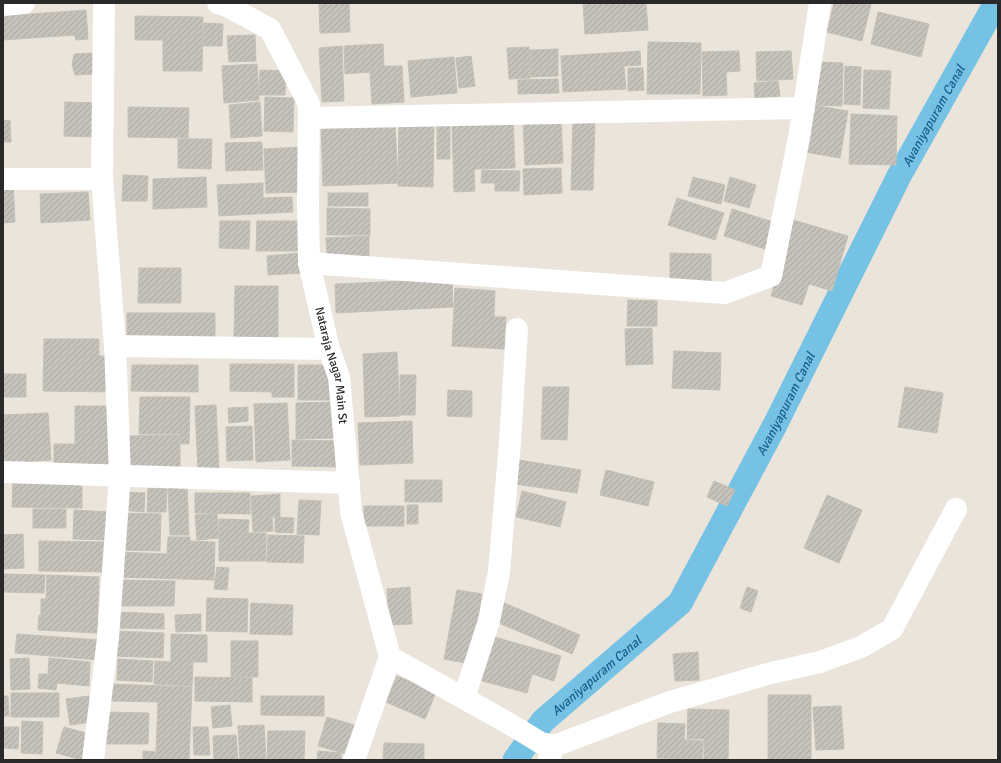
<svg xmlns="http://www.w3.org/2000/svg" width="1001" height="763" font-family="Signika,sans-serif">
  <style>
    .lines { fill: none; stroke-linecap: round; stroke-linejoin: round }
    .canal { stroke: #76c2e5; stroke-width: 25 }
    .building { fill: url(#building-hatch); stroke: #c5c0b5 }
    .minor { stroke: #fff; stroke-width: 22 }
    .labels { text-anchor: middle; stroke-width: 3.5; stroke-linejoin: round; paint-order: stroke }
    .street-label { font-size: 12px; fill: #292929; stroke: #fff }
    .water-label { font-size: 13px; font-style: italic; fill: #17608e; stroke: #fff }
  </style>
  <defs>
    <pattern id="building-hatch" width="6" height="6" patternUnits="userSpaceOnUse"><rect width="6" height="6" fill="#c5c1bb"/><path d="M-1 1l2-2M0 6l6-6M5 7l2-2" fill="none" stroke="#a9a6a1"/></pattern>
  </defs>
  <rect width="100%" height="100%" fill="#eae4db"/>
  <g class="lines">
    <path class="canal" id="s1" d="M515,760l28,-39 137,-118 95,-178 124,-249 97,-173"/>
  </g>
  <path class="building" d="M319,3h30l1,29 -30,1z
    M583,3h63l2,27 -63,4z
    M834,3l37,1 -9,37 -35,-9z
    M86,10l2,29 -12,1 -1,-5 -72,5v-24z
    M878,12l51,12 -8,33 -50,-13z
    M135,16l68,1 -1,54h-39v-31h-28z
    M204,23l19,1 -1,22h-19z
    M255,35l1,26 -27,1 -2,-26z
    M648,42l53,1 -1,51h-53z
    M383,44l1,22h18l2,36 -32,2 -2,-32 -25,2 -1,-28z
    M342,46l2,55 -22,1 -3,-54z
    M529,47l1,31 -21,1 -2,-31z
    M558,49v27l-27,1 -1,-27z
    M640,51l1,14 -17,1 2,23 -63,3 -2,-36z
    M739,51l1,20 -14,1 1,23 -24,1 -1,-44z
    M791,51l2,28 -36,2 -1,-29z
    M92,53l1,21 -18,1 -3,-10 2,-11z
    M471,56l4,30 -16,2 -3,-30z
    M454,57l3,36 -46,4 -3,-36z
    M816,62l27,1 -1,43 -27,-1z
    M257,64l2,36 -35,3 -2,-37z
    M845,66l16,1 -1,38 -16,-1z
    M628,68h15l1,22 -16,1z
    M260,70l26,1 -1,24h-26z
    M864,70l27,1 -2,38 -26,-1z
    M558,79l1,14 -41,1v-14z
    M778,81l2,15 -25,2 -1,-15z
    M265,97l29,1 -1,34 -29,-1z
    M65,102l31,1 -1,34 -31,-1z
    M260,102l2,34 -31,2 -2,-33z
    M813,105l35,6 -8,47 -35,-6z
    M128,107l61,1 -1,30 -60,-1z
    M851,114l46,2 -1,49 -47,-1z
    M513,118l2,50 -41,1 1,22 -21,1 -2,-71z
    M561,119l2,44 -38,2 -2,-44z
    M573,119h22l-2,71h-22z
    M10,120l1,22h-8v-21z
    M399,122h35l-1,65 -35,-1z
    M395,123l3,60 -75,3 -2,-60z
    M437,124h13v35h-13z
    M178,139h34l-1,30 -33,-1z
    M261,142l1,1 1,27 -37,1 -1,-28z
    M302,147l2,45 -38,1 -2,-44z
    M561,168l1,25 -38,2 -1,-26z
    M482,170l38,1 -1,20h-24v-8h-14z
    M123,175l25,1 -1,25h-25z
    M206,177l1,30 -54,2v-30z
    M693,177l32,8 -4,19 -33,-8z
    M730,177l26,8 -7,23 -25,-7z
    M13,181l2,41 -12,1v-41z
    M263,183v15l29,-1 1,15 -74,4 -2,-31z
    M88,192l2,28 -49,3 -1,-29z
    M328,193h40v13h-40z
    M677,198l47,15 -9,27 -47,-15z
    M327,208l43,1v26h-43z
    M732,209l41,13 -8,27 -41,-13z
    M793,220l55,16 -16,55 -23,-7 -7,21 -31,-9z
    M220,221h30l-1,28 -30,-1z
    M257,221h43l-1,30h-43z
    M369,236v20l-42,2 -1,-20z
    M300,253l1,20 -33,2 -1,-19z
    M670,253l41,1v30h-41z
    M139,268h42v35h-43z
    M452,279l1,28 -117,6 -1,-29z
    M235,286h43v51h-44z
    M455,288l40,3 -1,26h12l-2,32 -52,-3z
    M628,300l29,1v25h-30z
    M127,313h88v26l-88,-1z
    M652,328l1,36 -27,1 -1,-36z
    M44,339h55v17h13v36l-69,-1z
    M674,351l47,2 -1,37 -48,-2z
    M397,352l3,64 -35,1 -2,-63z
    M230,364h64v33h-22v-5l-42,-1z
    M132,365h66v27l-67,-1z
    M298,365h33v35h-33z
    M3,374h23v23h-23z
    M400,375h16l-1,40h-15z
    M543,387h26l-2,53 -26,-1z
    M905,387l38,6 -6,40 -39,-6z
    M448,390l24,1v26l-25,-1z
    M140,397h50l-1,47h-8l-1,-10h-41z
    M336,402v36l-40,1v-36z
    M287,403l3,57 -34,2 -2,-58z
    M216,405l3,65 -21,1 -3,-65z
    M75,406h38l-1,61 -58,-1v-22h21z
    M248,407v14l-19,2 -1,-15z
    M48,413l3,47 -48,3v-48z
    M412,421l1,42 -53,2 -2,-42z
    M252,426l1,34 -26,1 -1,-34z
    M180,435v36l-53,1v-36z
    M292,440l46,1v26l-46,-1z
    M519,460l62,10 -4,23 -62,-9z
    M606,470l48,12 -6,24 -48,-11z
    M13,476h69v32l-70,-1z
    M405,480h37v22h-37z
    M714,481l21,9 -8,16 -20,-9z
    M187,487l2,48h-19l-2,-47z
    M148,488l19,1 -1,23h-19z
    M522,491l44,11 -6,25 -44,-10z
    M122,492l23,1 -1,19 -23,-2z
    M195,493h55v21l-55,-1z
    M280,494v23h-8l1,14 -20,1 -2,-36z
    M827,495l35,15 -23,53 -35,-15z
    M299,500l22,1 -2,34 -22,-1z
    M407,505h11v19h-11z
    M364,506h40v20h-40z
    M33,509h33v19h-33z
    M74,510l34,2 -1,28 -34,-1z
    M122,513l39,1 -1,37 -39,-1z
    M217,514l2,24 -22,2 -2,-25z
    M275,517l19,1 -1,15 -18,-1z
    M219,519l30,1 -1,13h18v28h-47z
    M23,534l1,34 -21,1v-34z
    M268,535l36,1 -1,27 -36,-1z
    M168,537h22v4l25,1 -1,38 -95,-3v-25l48,2z
    M39,541l65,1 -1,30 -64,-1z
    M217,567l12,1 -2,22 -13,-1z
    M3,574l42,1 -1,18 -41,-1z
    M47,575l52,2 -2,56 -59,-3 1,-15h2v-16h5z
    M119,580l56,1 -1,25h-56z
    M410,587l2,37 -23,1 -2,-36z
    M747,587l11,4 -7,21 -11,-4z
    M457,590l25,4 -12,70 -26,-5z
    M207,598l41,1 -1,33 -41,-1z
    M502,602l78,33 -8,19 -78,-33z
    M251,603l42,2 -1,30 -42,-1z
    M117,612l47,2v15l-48,-1z
    M201,614v17l-25,1 -1,-17z
    M114,631l50,2 -1,25 -50,-2z
    M17,634l82,6 -1,20 -83,-7z
    M171,634l36,1v27h-14l-1,24 -38,-2 1,-23 16,1z
    M491,636l70,20 -7,25 -22,-7 -5,19 -48,-13z
    M231,641h27v36h-27z
    M698,652l1,28 -24,1 -2,-27z
    M29,658l1,31 -19,1 -1,-31z
    M49,658l41,4 -1,24 -32,-3 -1,7 -18,-2 1,-14h9z
    M118,659l35,2 -1,21 -35,-2z
    M397,676l39,16 -11,27 -39,-17z
    M195,677l57,1v24l-57,-1z
    M109,684l83,3 -3,72 -46,1v-9l13,1 2,-50 -49,-1z
    M11,693h48v24h-48z
    M768,695h43v65h-43z
    M3,696h5l1,20h-6z
    M89,696l3,26 -22,3 -4,-26z
    M261,696h63v20l-63,-1z
    M230,705l2,21 -19,2 -2,-21z
    M841,706l3,43 -28,1 -3,-43z
    M688,709l41,1 -1,50h-24v-21h-17z
    M106,712l43,1 -1,31h-43z
    M327,717l31,9 -8,29 -32,-9z
    M22,721l21,1 -1,32 -21,-1z
    M658,723l27,1 -1,16 19,1 -1,18 -45,-1z
    M264,725l2,35h-26l-2,-34z
    M3,727h16l-1,22 -15,-1z
    M64,727l26,7 -8,26 -26,-7z
    M193,727h15l2,28h-16z
    M268,731h37l-1,29h-37z
    M236,735l2,25h-24l-1,-24z
    M384,743l40,1v16h-41z
    M318,751l23,2v7h-24z"/>
  <g class="lines">
    <g class="minor">
      <path d="M104,3l-2,176 13,167"/>
      <path id="s2" d="M218,3l9,3 43,23 39,75 -1,102 1,57 20,86 10,28 12,135 39,145 -36,103"/>
      <path d="M3,5l21,-2"/>
      <path d="M309,118l495,-10"/>
      <path d="M3,179h99"/>
      <path d="M309,263l416,30 46,-17 28,-138 21,-135"/>
      <path d="M3,472l346,11"/>
      <path d="M390,657l125,70 26,16 13,3 -5,13"/>
      <path d="M464,698l25,-77 10,-49 11,-130 7,-113"/>
      <path d="M554,746l116,-44 101,-29 49,-11 41,-15 31,-18 64,-120"/>
      <path d="M93,760l15,-122 12,-163 -5,-129 214,3"/>
    </g>
  </g>
  <g class="labels">
    <g class="street-label">
      <text dy="4" stroke="none"><textPath href="#s2" startOffset="407">Nataraja Nagar Main St</textPath></text>
    </g>
    <g class="water-label">
      <text dy="5" stroke="none"><textPath href="#s1" startOffset="778">Avaniyapuram Canal</textPath></text>
      <text dy="5" stroke="none"><textPath href="#s1" startOffset="454">Avaniyapuram Canal</textPath></text>
      <text dy="5" stroke="none"><textPath href="#s1" startOffset="118">Avaniyapuram Canal</textPath></text>
    </g>
  </g>
  <rect width="1001" height="763" fill="none" stroke="#292929" stroke-width="8"/>
</svg>
